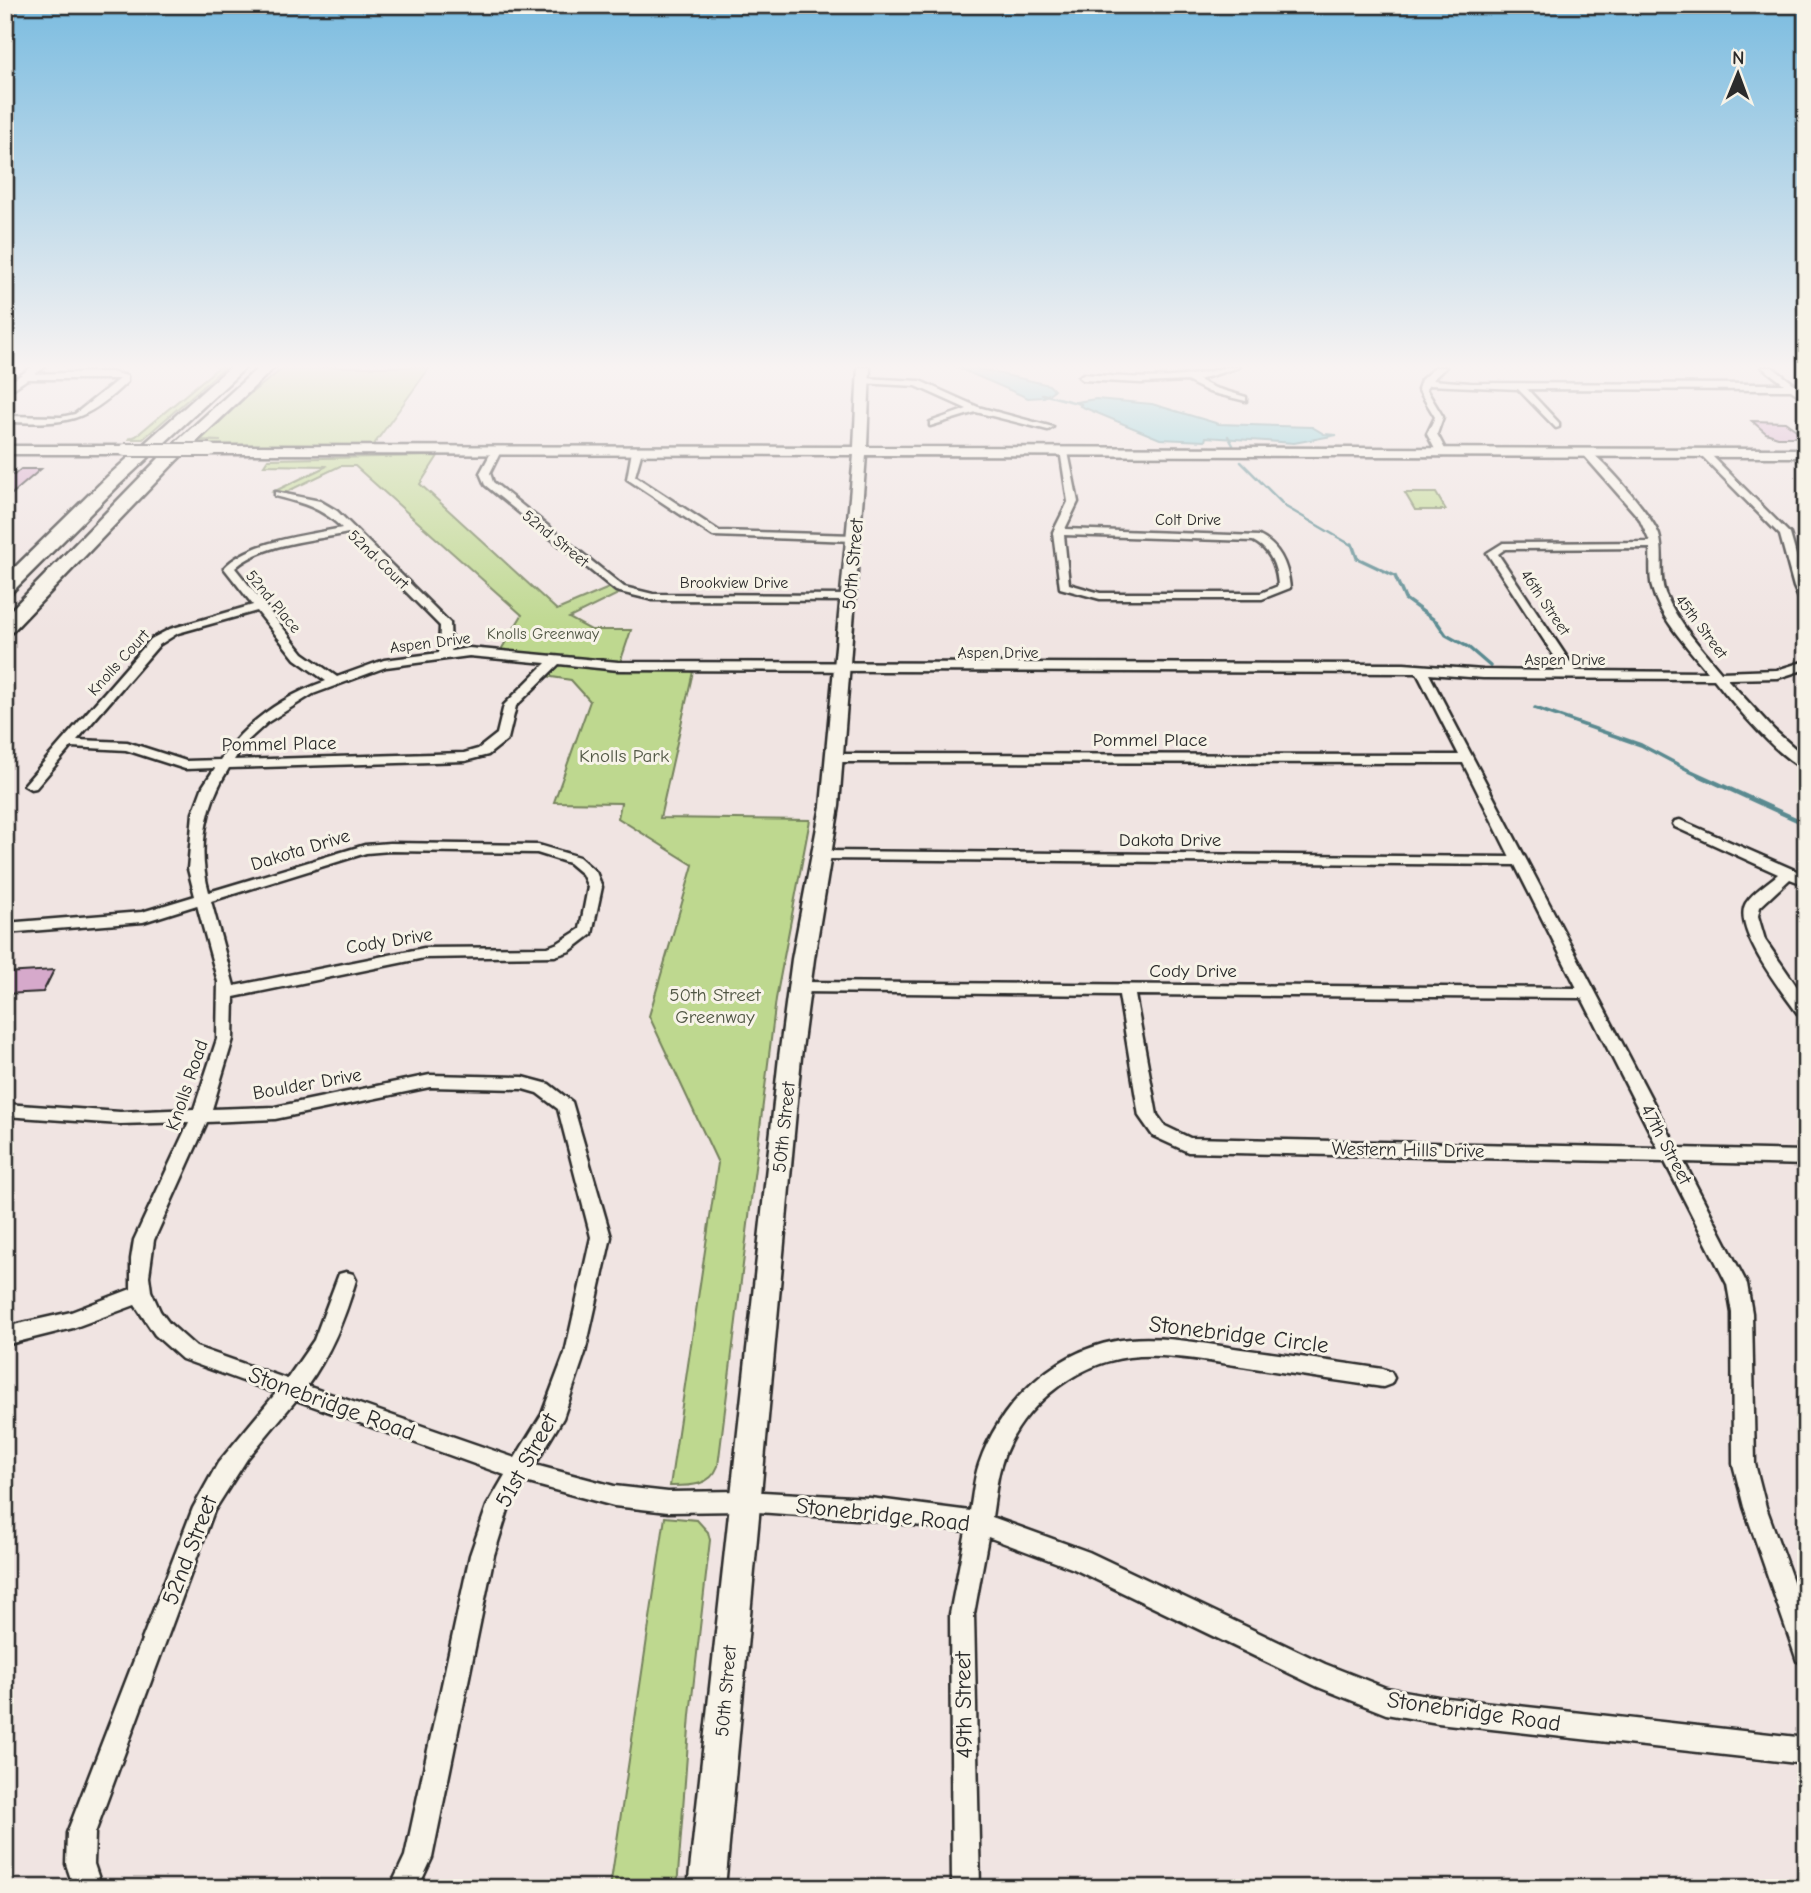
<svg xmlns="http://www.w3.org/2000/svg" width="1811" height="1893" font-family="'Comic Neue',sans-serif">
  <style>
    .green { fill: #bed88f; stroke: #74825d; stroke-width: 2 }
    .water { fill: #79c9d4; stroke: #5a8a90; stroke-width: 2 }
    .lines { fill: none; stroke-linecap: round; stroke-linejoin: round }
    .stream-far2 { stroke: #5a8a90; stroke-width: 2.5 }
    .stream-far1 { stroke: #5a8a90; stroke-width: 3.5 }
    .stream { stroke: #5a8a90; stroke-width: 4.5 }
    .building { fill: #d6a9cb; stroke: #2b2b2b; stroke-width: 2 }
    .street-casing { stroke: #2b2b2b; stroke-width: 5 }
    .secondary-casing { stroke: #2b2b2b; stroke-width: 5 }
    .highway-casing { stroke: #2b2b2b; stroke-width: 5 }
    .street { fill: #f7f3e8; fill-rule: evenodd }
    .secondary { fill: #f7f3e8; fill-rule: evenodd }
    .highway { fill: #f7f3e8; fill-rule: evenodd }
    .secondary-bridge-casing { stroke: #2b2b2b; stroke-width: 16; stroke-linecap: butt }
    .secondary-bridge { stroke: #f7f3e8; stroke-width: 12 }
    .labels { text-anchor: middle; stroke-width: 6; stroke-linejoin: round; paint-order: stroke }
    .far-street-label { font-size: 16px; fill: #2b2b2b; stroke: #f7f3e8 }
    .far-park-label { font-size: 16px; fill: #505644; stroke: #f7f3e8 }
    .street-label { font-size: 19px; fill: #2b2b2b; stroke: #f7f3e8 }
    .park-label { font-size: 19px; fill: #505644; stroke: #f7f3e8 }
    .near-street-label { font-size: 23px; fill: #2b2b2b; stroke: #f7f3e8 }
  </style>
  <rect width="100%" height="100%" fill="#f0e4e2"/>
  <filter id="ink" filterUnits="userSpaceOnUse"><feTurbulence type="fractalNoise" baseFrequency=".0143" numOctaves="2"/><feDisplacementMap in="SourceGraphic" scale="14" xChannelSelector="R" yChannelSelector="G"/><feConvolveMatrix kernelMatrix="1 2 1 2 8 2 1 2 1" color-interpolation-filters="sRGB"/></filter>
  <g filter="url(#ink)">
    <path class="green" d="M219,367h6l-82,72h-15l8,-3z
      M285,367h145l-58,80 -177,-1 5,-5h21l-20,-1 45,-43z
      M438,456l-18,28 137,126 59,-25 8,6 -55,27 22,12h40l-12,36 75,1 -34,151 150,2 -34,179 -58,467c-8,21 -29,20 -48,20l48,-323 -69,-147 44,-151 -75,-47 3,-15 -67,-1 36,-101 -19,-21 -32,-5 14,-12 -54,-10 23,-38 -167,-149h-15l-58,28 -9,-2 54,-26 -63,-1 4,-6z
      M1405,493h31l10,17h-31z
      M665,1517l32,3 11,12 2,8 -20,175 -13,173h-67z"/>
    <path class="water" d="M956,367h15l78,18 5,5 -10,7 -16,1z
      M1096,399l56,5 67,20 93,3 12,7 13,1 -43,8 -88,-6 -1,4 -45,-2 -80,-33 1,-2 -5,-2z"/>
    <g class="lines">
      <path class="stream-far2" d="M1042,394l39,10
        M1228,436l5,9
        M1241,462l45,45 67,39"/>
      <path class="stream-far1" d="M1352,544l5,14 38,18 10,23 32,23 9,13 22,12 22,19
        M1535,708l106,37 53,28"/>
      <path class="stream" d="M1690,771l116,53"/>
    </g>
    <path class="building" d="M1752,421l33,1 21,15h-28l-12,-4z
      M21,469h20l-29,25h-7v-19h9z
      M54,970l-11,22 -38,2v-21z"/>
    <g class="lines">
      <g class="street-casing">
        <path id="street" d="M1226,367h13l-41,13 17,8 31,9v4l-37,-9 -22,-11 -46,2 -58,-3 -4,-3 4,-3c48,4 96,8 143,-7z
          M1435,367h11l-14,13 38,3 314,1 -22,-17h10l34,26v7l-15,-10 -264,-1 32,34v4l-3,1 -38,-39 -89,-4 -3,4 17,28 -6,17 10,19 -5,3 -5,-3 -10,-19 8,-17 -17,-28 3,-9z
          M111,372l16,4v6c-45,44 -63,41 -122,40v-6l56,1 14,-3 44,-35h-92l-4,-3 1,-2z
          M863,378l57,3 58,26 75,20 -5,3 -72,-18 -46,14v-4l37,-13 -51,-23 -56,-3 -1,-2z
          M637,448l5,3 -7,25 84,55 136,4 5,3 -5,3 -142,-5 -86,-57 5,-28z
          M493,449l8,2 -11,22 3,9 131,105 29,7 196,1 6,3 -6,3 -196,-1 -37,-9 -131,-106 -5,-12z
          M1060,450l8,2 10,50 -13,27 194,7c21,10 29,30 31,52l-28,11h-162l-40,-11 -7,-56 15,-30zM1064,535l189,6c18,9 24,26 25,45l-17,7h-161l-31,-9z
          M1587,450c16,8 66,67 72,85 6,19 -1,40 6,58 12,29 36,55 56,79l56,-2 29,-9v8l-28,9 -51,1 47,51 32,28v11c-26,-8 -74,-67 -92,-90l-231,-1 -54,-4 248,474 129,3v14l-122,-3 63,122 5,29 3,151 11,43 40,110v47l-9,-3 -3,-9 -50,-145 -11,-43 -1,-151 -5,-29 -62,-122 -477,-10 -35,-16 -14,-20 -20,-121 -320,-3 -8,-5 8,-5 778,6 -62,-123 -693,-6 -7,-4 7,-4 688,6 -47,-94 -629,-1 -7,-4 7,-4 625,1 -42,-82 -799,-3 -59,-6 -43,42 -8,33 -20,16 -23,6 -236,7c-24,37 -32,82 -20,124l156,-47 25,-2 148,2 41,12 17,15 6,15 -10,47 -22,17 -15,5 -131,2 -190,39 -1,42 -21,70 63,-2 155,-32 93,2 26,7 23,18 39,135 -26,116 -22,65 -28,47 79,21 54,6 75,-1 127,7 100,13c3,-16 4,-33 9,-47 22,-65 82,-119 151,-125 37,-3 75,5 111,10 47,6 95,13 142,20l8,3 3,6 -3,6 -8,3c-49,-7 -99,-14 -148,-22 -34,-5 -71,-12 -106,-8 -56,7 -112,53 -128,108 -5,16 -6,35 -9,52l97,35 236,112 61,24 52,9 368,41v26l-368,-41 -52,-9 -68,-27 -244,-118 -86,-32 -14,77 6,274h-28l-2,-274 16,-83 -96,-11 -127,-9 -75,1 -54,-6 -89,-24 -17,28 -14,45 -62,303 -14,30h-28l15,-32 65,-301 17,-49 18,-31 -209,-75 -49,59 -33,52 -119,322 -1,31 8,24h-28l-8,-24 1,-31 126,-325 25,-45 58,-70 -94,-34 -27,-24 -20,-30 -62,23 -68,17v-18l66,-15 60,-23v-30l3,-19 55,-118 -69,2 -115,-8v-12l115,8 74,-3 23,-70 1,-57 -21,-77 -54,17 -138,11v-10l137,-11 53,-16 -7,-27 5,-56 10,-27 12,-18 -30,1 -59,-19 -55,-3 -35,41 -5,1 -7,-4 127,-146 19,-10 83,-24 -29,-37c24,-27 84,-33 118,-40 -20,-20 -39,-25 -67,-32v-4l45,9 17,10 113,112 1,28 18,-3 149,14 786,2 79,6 81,1 -77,-118 16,-10 147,-1 -11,-24 -57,-65zM348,533l92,93 -1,27 -55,7 -47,17 -34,-24 -68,-85c28,-25 77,-27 113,-35zM1650,548c1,13 -1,27 2,40 8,30 36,60 56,84l-132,-1 -78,-117 7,-5zM257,611l38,48 31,22c-43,15 -80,41 -106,79l-34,1 -59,-19 -50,-2 82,-95 19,-12zM469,656l77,7 -42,42 -7,29 -19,15 -14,4 -230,7 11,-17 23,-21 45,-28 73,-27zM390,851l147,2 32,10 13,11 6,13 -8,42 -22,14 -10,4 -124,1 -190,38 -23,-85 155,-48zM1135,995l447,3 76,150 -468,-10 -25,-12 -8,-11zM430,1087l93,2 14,4 21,16 33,128 -26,116 -23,61 -27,44 -208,-72c24,-33 38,-68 49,-106l-3,-6 -7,-2 -7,2 -25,66 -27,39 -91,-32 -27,-24 -9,-12 -9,-20 -2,-15 5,-36 53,-118 68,-3z
          M1701,451h6l83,83 16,56v16l-4,-1 -8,-18 -14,-52 -79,-80z
          M1680,820l126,55v10l-16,-6 -30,28 -2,9 7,24 41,60v18l-6,-1c-15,-22 -69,-88 -54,-114 7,-11 22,-20 32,-29l-103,-47 -2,-3 2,-3z"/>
      </g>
      <g class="secondary-casing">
        <path id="secondary" d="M32,367h13l-40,27v-8z
          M858,367h12l-3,80 939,2v8l-940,-2 -27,351 -25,153 -13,98 -76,831h-37l91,-831 13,-98 29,-153 33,-351 -644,-1 -6,-4 6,-4 644,1z
          M5,446h120l6,4 -6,4h-120z"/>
      </g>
      <g class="highway-casing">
        <path id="highway" d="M230,367h16l-126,117 -108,108 -7,2v-17l103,-101z
          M259,367h16l-99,94 -164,171 -7,2v-18l159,-163z"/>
      </g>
      <use href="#street" class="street"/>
      <use href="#secondary" class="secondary"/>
      <use href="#highway" class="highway"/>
      <g class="secondary-bridge-casing">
        <path id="secondary-bridge" d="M125,450h85"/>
      </g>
      <use href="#secondary-bridge" class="secondary-bridge"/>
    </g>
  </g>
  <linearGradient id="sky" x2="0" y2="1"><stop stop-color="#7bbce0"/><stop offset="0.58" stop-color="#f8f3f2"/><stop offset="1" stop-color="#f8f3f2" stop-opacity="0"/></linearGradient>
  <rect width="1811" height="632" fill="url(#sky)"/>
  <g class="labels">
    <g class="far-street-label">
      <text x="1188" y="525">Colt Drive</text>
      <text transform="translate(556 538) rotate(39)" y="6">52nd Street</text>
      <text transform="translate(379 559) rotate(44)" y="6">52nd Court</text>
      <text x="734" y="588">Brookview Drive</text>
      <text transform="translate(274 601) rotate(50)" y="6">52nd Place</text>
      <text transform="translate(1546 602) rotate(56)" y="6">46th Street</text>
      <text transform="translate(1702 626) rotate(53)" y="6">45th Street</text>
      <text transform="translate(430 642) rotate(-7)" y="6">Aspen Drive</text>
      <text x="998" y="658">Aspen Drive</text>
      <text x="1565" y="665">Aspen Drive</text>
      <text transform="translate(118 662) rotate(-48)" y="6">Knolls Court</text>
    </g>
    <g class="far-park-label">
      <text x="543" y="639">Knolls Greenway</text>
    </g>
    <g class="street-label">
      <text transform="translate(852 564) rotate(-85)" y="7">50th Street</text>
      <text x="1150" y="746">Pommel Place</text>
      <text transform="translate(279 743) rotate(-1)" y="7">Pommel Place</text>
      <text x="1170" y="846">Dakota Drive</text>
      <text transform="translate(300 849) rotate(-17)" y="7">Dakota Drive</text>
      <text transform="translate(389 940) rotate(-9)" y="7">Cody Drive</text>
      <text x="1193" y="977">Cody Drive</text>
      <text transform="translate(307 1083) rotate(-10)" y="7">Boulder Drive</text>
      <text transform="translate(186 1085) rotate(-71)" y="7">Knolls Road</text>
      <text transform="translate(783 1127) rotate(-84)" y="7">50th Street</text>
      <text transform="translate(1667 1144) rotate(62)" y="7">47th Street</text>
      <text transform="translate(1408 1149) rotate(1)" y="7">Western Hills Drive</text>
      <text transform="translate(725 1691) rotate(-85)" y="7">50th Street</text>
    </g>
    <g class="park-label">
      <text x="624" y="762">Knolls Park</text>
      <text x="715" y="1001">50th Street<tspan x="715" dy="22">Greenway</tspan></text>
    </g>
    <g class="near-street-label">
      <text transform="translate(1239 1334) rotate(7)" y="8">Stonebridge Circle</text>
      <text transform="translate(332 1403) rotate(20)" y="8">Stonebridge Road</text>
      <text transform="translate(526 1460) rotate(-61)" y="8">51st Street</text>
      <text transform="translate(883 1514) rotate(6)" y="8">Stonebridge Road</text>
      <text transform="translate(189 1550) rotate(-69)" y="8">52nd Street</text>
      <text transform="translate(963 1705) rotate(-91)" y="8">49th Street</text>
      <text transform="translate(1474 1711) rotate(8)" y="8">Stonebridge Road</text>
    </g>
  </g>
  <rect width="1811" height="1893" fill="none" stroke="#f7f3e8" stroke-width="28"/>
  <rect x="14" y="14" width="1783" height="1865" fill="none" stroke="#2b2b2b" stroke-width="2.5" filter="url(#ink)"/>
  <g transform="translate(1738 74) rotate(1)" stroke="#f7f3e8" stroke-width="5" paint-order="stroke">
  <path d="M0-5L12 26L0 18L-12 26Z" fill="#2b2b2b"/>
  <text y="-10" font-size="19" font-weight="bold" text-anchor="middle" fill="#2b2b2b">N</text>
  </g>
</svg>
